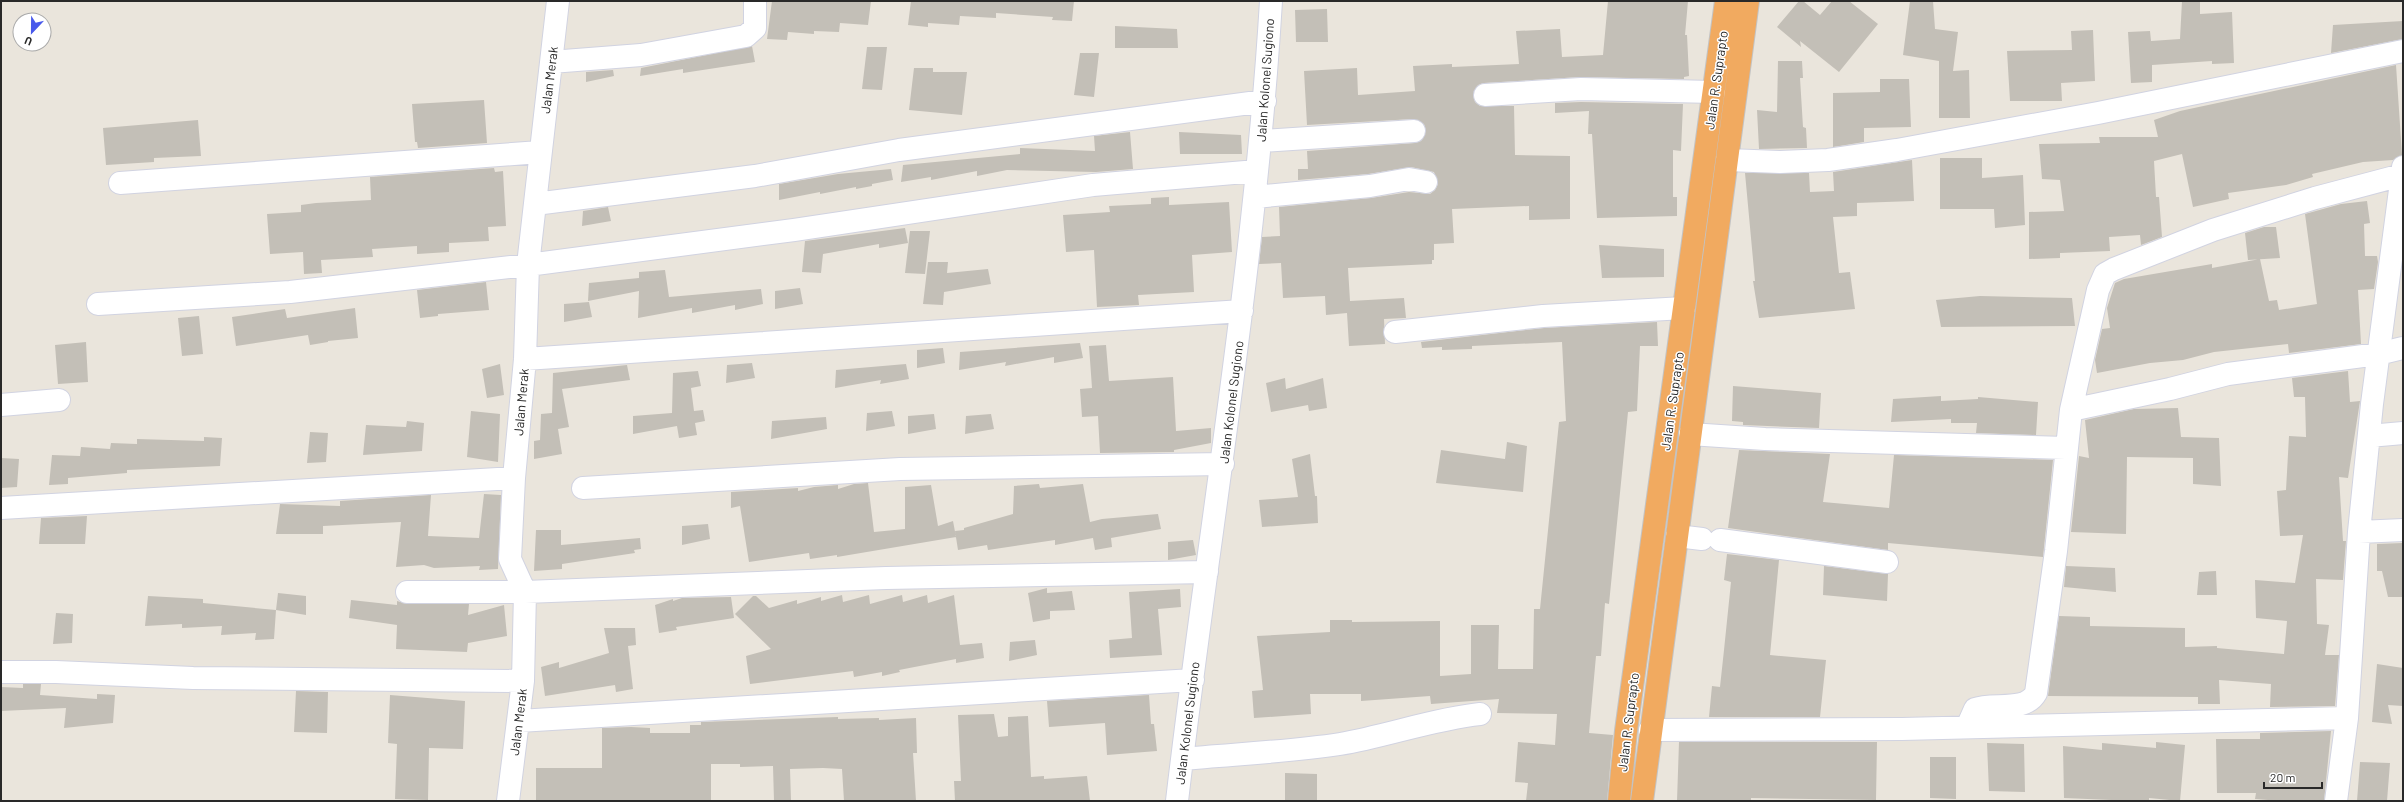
<svg xmlns="http://www.w3.org/2000/svg" width="2404" height="802" font-family="Barlow,sans-serif">
  <style>
    .building { fill: #c3bfb7 }
    .lines { fill: none; stroke-linecap: round; stroke-linejoin: round }
    .minor-casing { stroke: #d1d3e1; stroke-width: 24 }
    .highway-casing { stroke: #c3c3c3; stroke-width: 24 }
    .minor { stroke: #fff; stroke-width: 22 }
    .highway { stroke: #f1aa60; stroke-width: 22 }
    .labels { text-anchor: middle; stroke-width: 3; stroke-linejoin: round; paint-order: stroke }
    .street-label { font-size: 13px; fill: #292929; stroke: #fff }
  </style>
  <rect width="100%" height="100%" fill="#eae5dc"/>
  <path class="building" d="M772,1h99l-3,24 -28,-2 -1,9 -25,-1v3l-26,-2 -1,8 -20,-1z
    M911,1h163l-2,20 -20,-1 1,-3 -57,-4v5l-36,-2 -1,9 -31,-2v4l-20,-2z
    M1608,1h80l-3,34h2l2,41 -5,1v2l-104,-2 -96,6 -6,2 -5,10 2,7 5,4h34l1,49 55,1v63l-41,1v-14l-77,3 2,34 -20,1v16h-2v4l-84,4 2,33 54,-3 2,20 -22,1 1,25 -36,2 -2,-33 -21,2 -1,-19 -42,2 -2,-35 -22,1 3,-27 18,-1 -1,-29 92,-9 38,-6 21,2 5,-4 3,-6 -4,-12 -23,-5 -43,7 -70,6v-11h10l-1,-18 108,-8 6,-2 5,-10 -2,-7 -11,-5 -106,6 -3,-54 53,-3 1,27 57,-4 -2,-25 39,-2v3l67,-3 -3,-33 44,-2 2,28 41,-2z
    M1799,1h4l17,14 12,-14h17l29,23 -39,48 -39,-31 1,6 -24,-20z
    M1910,1h23l2,28 23,3 -5,39 16,-1 1,48h-31v-57l-36,-6z
    M2182,1h18v13l32,-2 2,51 -22,1v-3l-60,4v17l-21,1 -3,-51 22,-1 1,10 29,-2z
    M1327,9l1,33h-32l-1,-32z
    M2403,21v18l-72,14 2,-28z
    M1115,26l62,3 1,19h-63z
    M2093,30l2,51 -34,2 1,18h-52l-3,-50 65,-1 -1,-19z
    M752,46l3,16 -72,11v-4l-43,7 1,-8z
    M867,47h20l-5,43 -20,-1z
    M1080,53h19l-5,44 -20,-2z
    M1778,61h24l1,17h-3l3,49 3,1 1,20 -48,1 -2,-39 20,2z
    M2396,65l6,90 -9,5 -30,2 -51,12 1,3 -27,8 -58,8 1,6 -36,8 -11,-53 -28,7 2,36h3l3,40 -21,8 -1,-10 -31,2 1,14 -50,2v5l-31,1v-47l35,-1 -4,-31 -18,-1 -3,-35 61,-1 -1,-6h59l-4,-17 26,-9z
    M914,68h19v4h34l-5,43 -53,-5z
    M613,70l1,6 -28,6v-10z
    M1880,79h29l2,48 -47,1v14l-31,5v-54l47,-1z
    M484,100l3,43 -69,5 -1,-6h-2l-3,-38z
    M1581,102l102,2 -2,47 -8,-1v47h4v19l-80,2 -5,-84h-4l1,-23 -34,2v-10z
    M198,120l3,36 -47,2v4l-48,3 -3,-37z
    M1130,132l3,37 -37,3 -89,-2 -30,6v-5l-46,9v-3l-30,5 2,-17 117,-11v-6l75,3 -1,-15z
    M1179,132l62,3 1,19h-62z
    M1940,158h42v20l41,-3 2,50 -30,3 -1,-19h-54z
    M1912,160l2,41 -57,2v13l-24,1 6,56 11,-1 5,37 -96,9 -6,-37h2l-10,-108h64l1,19 24,-1 -1,-19z
    M494,168l1,4 8,-1 3,55 -18,1 1,14 -40,2v9l-32,2v-8l-45,3 1,8 -52,3 1,13 -18,1 -1,-22 -33,2 -3,-40 34,-2v-7l15,-2 55,-3 -1,-23z
    M891,169l2,11 -21,4v2l-16,3v-2l-36,7v-2l-41,8v-16l59,-10z
    M1169,197v8l60,-3 3,50 -40,3 2,37 -56,3 1,10 -42,2 -3,-57 -28,2 -3,-37 47,-3 -1,-6 42,-2v-6z
    M2367,201l3,22 -6,1 1,32h12l1,6 -4,27 -16,1 3,54 -72,9 -1,-9 -74,8 -31,8 -33,3 -53,10 -2,-13 7,-31 8,-1 -3,-20 8,-25 9,-4 88,-15v4l48,-9 9,42 8,-1 2,10 38,-6 -12,-90 36,-10z
    M608,207l3,14 -29,5 1,-15z
    M2264,227h12l4,31 -32,2 -3,-27z
    M905,228l3,15 -29,5v-4l-56,10 -2,19 -19,-1 3,-31z
    M910,231h20l-5,43 -20,-1z
    M1599,245l65,4v28l-62,1z
    M928,262h20l-1,11 41,-4 3,15 -47,8 -1,13 -20,-1z
    M665,270l4,27 92,-8 2,15 -28,6v-5l-43,8v-5l-54,10 1,-27 -51,10 1,-18 50,-5v-6z
    M486,282l3,28 -51,4v2l-18,2 -3,-28z
    M800,288l3,16 -28,5v-18z
    M1980,296l92,2 3,28 -134,1 -5,-27z
    M589,302l3,15 -28,5v-18z
    M355,308l3,30 -30,3v1l-18,3 -2,-10 -72,11 -4,-29 53,-8 2,9z
    M199,316l4,38 -21,2 -4,-38z
    M1657,322l1,24h-18l-3,65 -9,1 -19,192 -4,-1 -4,53h-5l-7,77 24,2 -6,66h-81l2,-18 -13,-1 3,-40 37,3 2,-31 -60,-1 2,-14 -68,5 -1,-8 -69,5v-7h-51l1,20 -57,4 -2,-27 11,-1 -6,-54 73,-4v-12h22v2l88,-1v55l31,-2v-49h28l-1,44h35l1,-60h6l19,-187 7,-1 -4,-79 -90,4v3l-30,1v-3l-20,1 -1,-6 123,-14z
    M86,342l2,40 -30,2 -3,-39z
    M1080,343l3,15 -29,5v-6l-49,9 1,-4 -47,8 1,-18z
    M1106,345l3,36 64,-4 3,54 35,-3v15l-37,7v2l-74,1 -2,-37 -16,1 -2,-28 12,-1 -3,-42z
    M943,348l2,15 -28,5v-18z
    M752,363l3,15 -29,5 1,-18z
    M500,364l4,31 -17,3 -5,-29z
    M906,364l3,15 -29,5 1,-4 -46,8 1,-18z
    M627,365l3,15 -68,9 7,38 -11,2 4,25 -28,5v-18l6,-1 1,-26 11,-1 1,-40z
    M698,371l3,15 -10,2 3,23 9,-1 2,11 -10,2 2,12 -18,3 -2,-12 -44,8v-18l39,-3 1,-40z
    M2348,371l2,31 10,-1 -12,77 -9,-1 4,64h3l-3,39 -27,-1 1,45 12,1 -4,30h14l-4,51 -65,1 1,-23 -52,-4 1,24h-22v-7l-150,-1 11,-80 31,1v9l95,2v19l32,-1v2l67,6 3,-33 -31,-3 -1,-38 40,3 8,-48 -23,1 -3,-45 9,-1 3,-54 17,1 -1,-40h-11l-2,-19z
    M1285,378l1,11 37,-11 4,30 -18,3 -1,-6 -37,7 -5,-29z
    M1733,386l88,7 -2,35 -76,-3v-3l-11,-1z
    M1941,396v5l37,-2v-2l60,5 -2,33 -60,-2 1,-10h-26v-4l-60,3 2,-23z
    M2178,408l3,29 38,1 2,48 -28,-2v-26l-66,-1 -1,77 -55,-2 8,-76 10,2 -4,-38 49,-11z
    M471,411l29,3 -2,48 -31,-5z
    M892,411l3,15 -29,5 1,-18z
    M934,414l2,15 -28,5v-18z
    M991,414l3,15 -29,5 1,-18z
    M826,417l1,12 -56,10 1,-18z
    M407,421l17,2 -2,28 -59,4 3,-30 40,2z
    M310,432l18,1 -2,29 -19,1z
    M204,437l18,1 -2,28 -93,4v3l-59,5v6l-19,1 3,-30 28,1 1,-9 29,2 1,-6 26,1v-5l67,2z
    M1507,442l20,4 -4,46 -87,-9 5,-33 64,9z
    M1739,450l91,4 -7,48 66,6 5,-53 159,5 -10,97 -155,-14v7l-160,-22z
    M1310,454l5,42h2l1,27 -56,4 -3,-27 39,-3 -6,-38z
    M1,458l18,1 -2,28 -16,1z
    M868,483l6,49 31,-3v-42l26,-2 7,41 15,-5 3,16 -119,20v-2l-27,4 -1,-6 -60,9 -9,-56 -9,2v-16l67,-4v3l16,-4 24,-2v4l16,-5z
    M1039,484l1,4 43,-4 7,38 12,-3 56,-5 3,15 -50,9 1,9 -17,3 -2,-12 -38,7v-5l-67,10 -1,-5 -29,5 -3,-19 9,-1v-2l49,-14 1,-28z
    M484,494l17,1 -3,74 -19,1 1,-4 -46,2 -10,-3 -28,2 5,-45 -78,4v8h-47l4,-30 60,2v-5l91,-6 -3,41 51,2z
    M87,516l-2,28h-46l2,-26z
    M708,524l2,15 -28,6v-19z
    M536,530h25v15l79,-7 1,11 -7,1 1,3 -73,11v5l-28,2z
    M1193,540l3,15 -28,5v-18z
    M2403,543v54h-15l-6,-26h-5v-27z
    M1727,554l52,6 -9,95 56,5 -6,57h-111l3,-31 8,1 4,-37 7,-68 -7,-2z
    M1824,566l64,8 -1,27 -64,-6z
    M2066,566l49,2 1,24 -52,-5z
    M2216,571l1,24h-20l2,-23z
    M1047,588v5l25,-2 3,19 -25,1v8l-17,3 -5,-29z
    M1180,589l1,18 -23,2 4,46 -52,3 -1,-18 23,-2 -3,-46z
    M278,593l28,3v19l-30,-5z
    M842,595l1,7 26,-7 1,9 32,-9 1,7 24,-7 1,8 26,-8 6,50 22,-2 2,15 -28,5v-4l-57,11 1,2 -18,4v-4l-28,5 -1,-6 -103,13 -4,-28 25,-7 -36,-35 18,-18h3l13,12 28,-8v4l24,-7v4z
    M148,596l55,3v4l73,7 -2,29 -19,1 1,-7 -35,2 1,-9 -40,2v-4l-37,2z
    M731,597l3,21 -58,9 1,3 -18,3 -4,-28 18,-6v2l9,-3z
    M351,600l46,5v-4l10,3h62l-1,11 36,-10 3,31 -39,7 -1,9 -71,-3 1,-24 -48,-7z
    M56,613l17,1 -1,29 -19,1z
    M604,628h31l1,17 -8,1 5,43 -17,3 -1,-7 -70,11 -4,-29 18,-5v6l50,-15z
    M1035,640l2,15 -28,6 1,-19z
    M2377,664l26,4v38l-15,-1 4,19 -20,-2z
    M23,684h18l-1,11 57,4v-5l18,1 -2,28 -49,5 2,-20 -65,3v-24l22,1z
    M296,691l32,1 -1,41 -33,-1z
    M390,695l75,6 -2,48 -34,-1 -1,52 -33,-1 2,-55 -9,-1z
    M1149,695l2,29h3l3,27 -50,4 -2,-32 -56,4 -2,-26z
    M994,714l4,23 10,-1v-19l20,-1 3,61 13,-1v3l43,-3 3,25h-135l-1,-20h7l-3,-66z
    M838,717v2l41,-1v2l37,-2 1,35h-4l3,48h-72l-2,-32 -19,-1 -33,1 1,32h-17l-1,-35 -33,1v-3h-29v37h-175v-33h66v-40l29,-1 19,1v5h40v-8h11v-3z
    M2331,731l-7,70h-43l-26,-2 1,-6h-39l-1,-54h44v-6z
    M1679,742h198l-1,58 -125,-2v3h-74z
    M2156,742l29,3 -5,56 -31,-3v3h-14l-71,-3 -1,-52 39,4v-7l54,5z
    M1987,743l37,1 1,48 -36,-1z
    M1930,757h26v42l-26,-1z
    M2360,762l30,1 -3,38h-30z
    M1285,773l32,1v27h-32z"/>
  <g class="lines">
    <g class="minor-casing">
      <path id="minor" d="M551,62l90,-7 105,-19 9,-8v-27
        M1485,95l96,-6 133,3
        M1261,141l153,-10
        M1727,160l53,2 48,-2 69,-10 201,-37 305,-62
        M120,183l420,-31
        M1255,197l115,-11 39,-7 17,3
        M535,204l220,-28 144,-26 366,-49
        M98,304l192,-12 238,-27 266,-35 299,-45 164,-14
        M1395,332l148,-16 141,-8
        M525,359l717,-48
        M1,405l58,-5
        M2071,410l27,-120 7,-16 9,-5 99,-39 102,-32 87,-23
        M1690,434l75,5 301,9
        M2369,436l34,-3
        M583,488l317,-19 323,-5
        M1,508l513,-30
        M2359,532l44,-2
        M1677,536l25,3
        M1720,540l167,22
        M407,592h118l361,-14 321,-6
        M1,672h55l137,6 330,3
        M519,721l674,-41
        M1967,727l8,-18c18,-7 50,4 61,-16l20,-142 15,-141 99,-21 58,-15 150,-20 25,-6
        M1650,730l252,-1 445,-11
        M1182,759c53,-5 106,-7 158,-15 47,-8 93,-25 140,-30
        M508,801l15,-120 2,-89 -15,-33 4,-81 11,-119 3,-94 30,-264
        M1177,801c31,-267 78,-532 94,-800
        M2336,801l11,-83 12,-186 13,-128 31,-237"/>
    </g>
    <g class="highway-casing">
      <path id="highway" d="M1619,801l7,-70 100,-730
        M1642,801l106,-800"/>
    </g>
    <use href="#minor" class="minor"/>
    <use href="#highway" class="highway"/>
  </g>
  <g class="labels">
    <g class="street-label">
      <text transform="translate(549 80) rotate(-83)" y="5">Jalan Merak</text>
      <text transform="translate(1265 80) rotate(-86)" y="5">Jalan Kolonel Sugiono</text>
      <text transform="translate(1716 80) rotate(-82)" y="5">Jalan R. Suprapto</text>
      <text transform="translate(1672 401) rotate(-82)" y="5">Jalan R. Suprapto</text>
      <text transform="translate(521 402) rotate(-85)" y="5">Jalan Merak</text>
      <text transform="translate(1231 402) rotate(-83)" y="5">Jalan Kolonel Sugiono</text>
      <text transform="translate(518 722) rotate(-83)" y="5">Jalan Merak</text>
      <text transform="translate(1628 722) rotate(-83)" y="5">Jalan R. Suprapto</text>
      <text transform="translate(1187 723) rotate(-83)" y="5">Jalan Kolonel Sugiono</text>
    </g>
  </g>
  <rect width="2404" height="802" fill="none" stroke="#292929" stroke-width="4"/>
  <g transform="translate(32 32) rotate(202)"><circle r="19" fill="#ffffff" stroke="#a9a9a9"/>
  <path d="M0-3L7 15L0 10L-7 15Z" fill="#4859eb"/>
  <text y="-6" font-size="11" font-weight="bold" text-anchor="middle" fill="#292929">U</text>
  </g>
  <path d="M2264 782v6h58v-6" fill="none" stroke="#292929" stroke-width="2"/>
  <text x="2270" y="782" font-size="12" fill="#292929" stroke="#ffffff" stroke-width="3" paint-order="stroke">20 m</text>
</svg>
